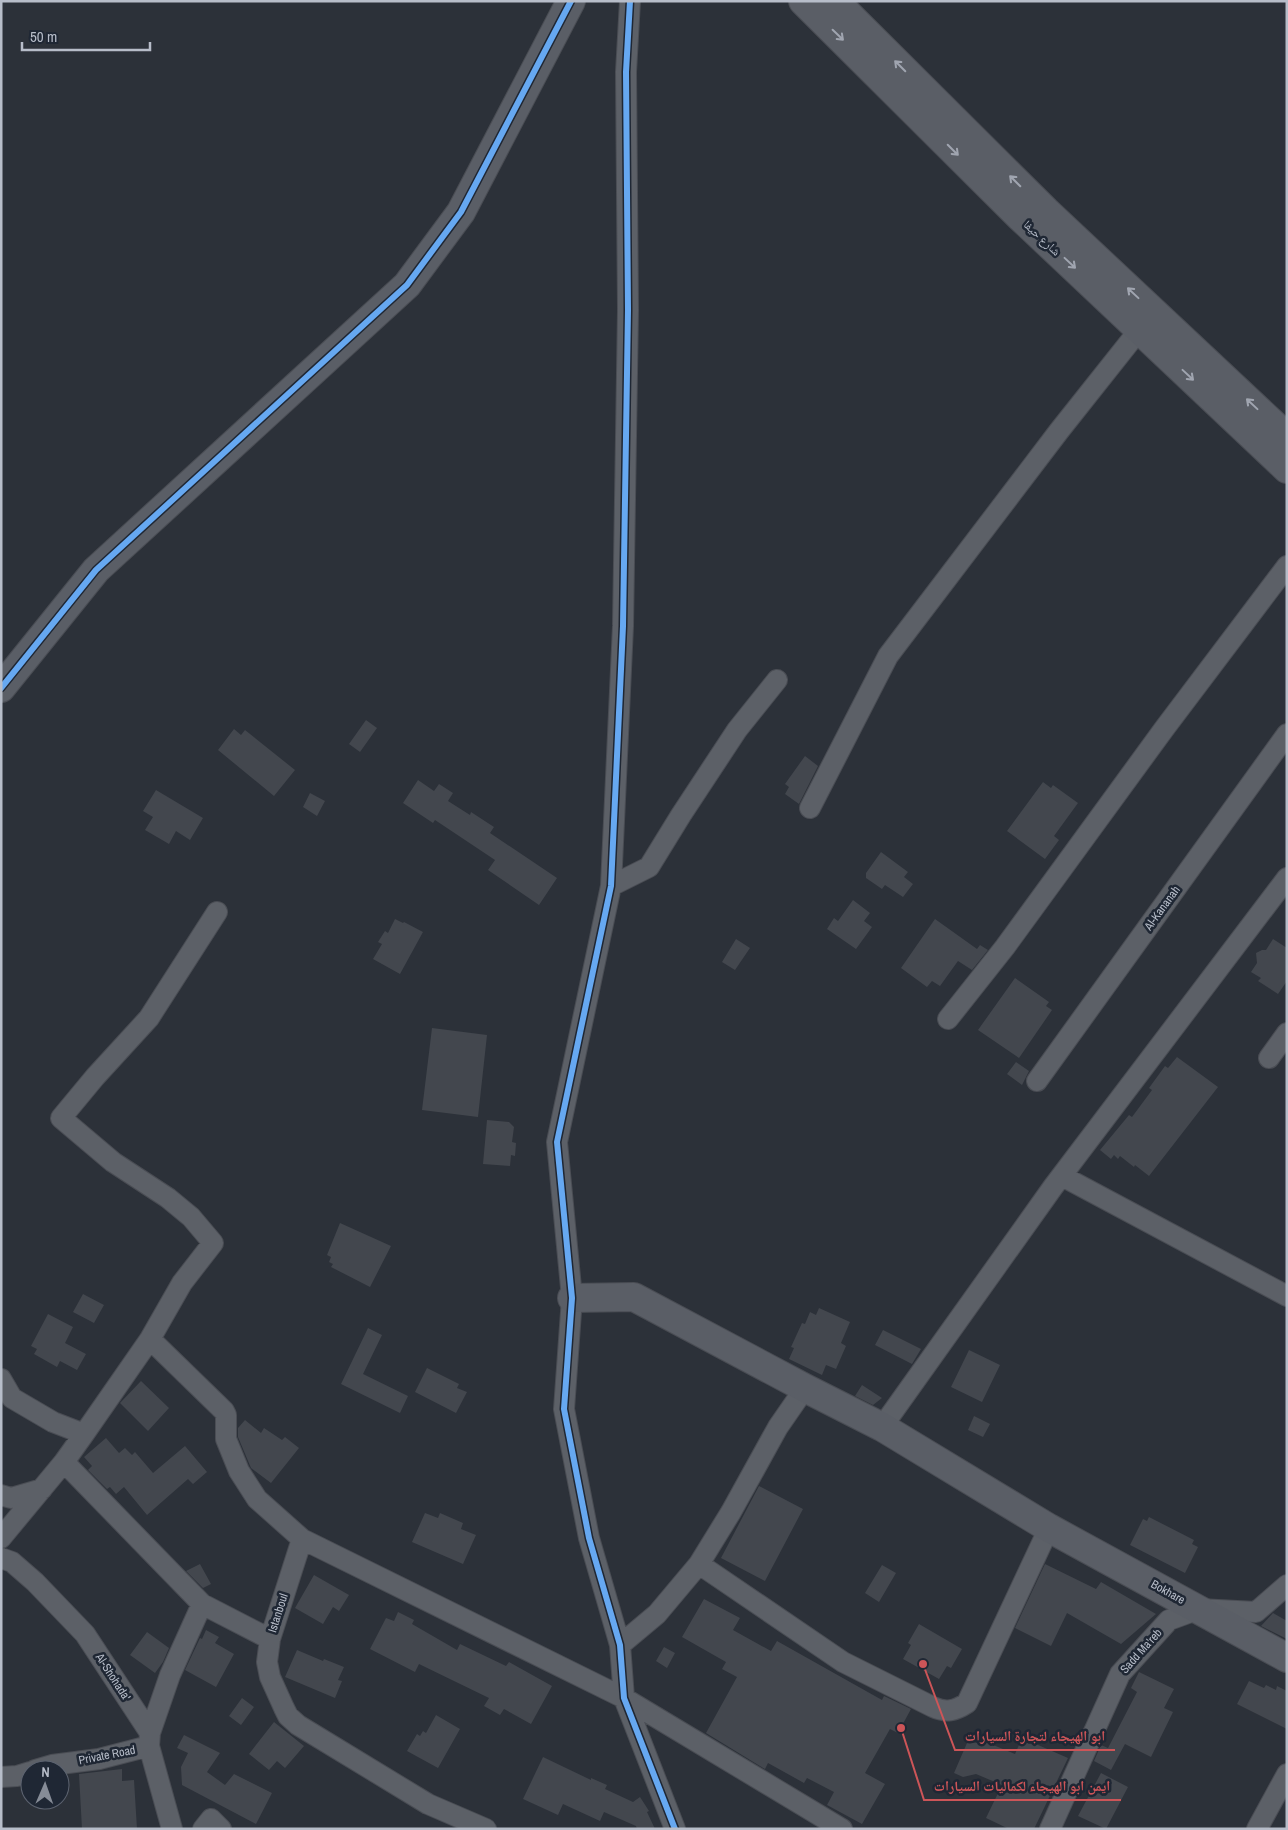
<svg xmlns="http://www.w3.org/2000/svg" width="1288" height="1830" font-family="'Archivo Narrow','Noto Naskh Arabic',sans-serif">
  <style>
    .building { fill: #43474e }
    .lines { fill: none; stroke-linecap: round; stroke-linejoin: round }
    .street-casing { stroke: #4a4d54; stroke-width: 22 }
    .secondary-casing { stroke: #4a4d54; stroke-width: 30 }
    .street { stroke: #5c6067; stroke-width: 20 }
    .secondary { stroke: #5a5e66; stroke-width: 28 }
    .cycleway-casing { stroke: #1f2734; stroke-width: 9 }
    .cycleway { stroke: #66a8f1; stroke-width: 6 }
    .oneway { stroke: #a0a5b0 }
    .labels { text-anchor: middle; stroke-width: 5; stroke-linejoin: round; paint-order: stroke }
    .street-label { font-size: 12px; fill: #b7bdc9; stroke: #1f2734 }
    .leader { fill: none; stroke: #cd5558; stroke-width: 2 }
    .callout-dot { fill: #cd5558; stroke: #1f2734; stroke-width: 2 }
    .callout-label { font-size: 14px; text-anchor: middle; font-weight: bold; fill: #cd5558; stroke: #1f2734; stroke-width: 5; stroke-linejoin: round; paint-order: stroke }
  </style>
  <rect width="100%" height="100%" fill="#2c3139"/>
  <path class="building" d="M366,720l11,8 -17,24 -11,-8z
    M234,729l7,6 4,-5 50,40 -21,26 -56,-46z
    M805,756l13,10 -19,38 -14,-10 4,-7 -4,-3z
    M418,780l16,11 5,-7 14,9 -5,8 22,14 1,-3 23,15 -4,6 67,45 -18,27 -51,-35 7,-10 -60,-40 -2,3 -30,-20z
    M1043,782l8,6 2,-3 25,18 -24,33 5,4 -14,19 -38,-28z
    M156,790l47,28 -13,22 -14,-9 -7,13 -24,-14 8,-13 -10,-6z
    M310,793l15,8 -8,15 -14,-9z
    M881,852l27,20 -4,5 9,7 -10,13 -18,-12 -3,4 -16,-11v-5z
    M853,900l17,13 -6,8 8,6 -16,22 -29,-20 7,-11 4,3z
    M395,919l8,4 1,-1 19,10 -23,42 -27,-15 9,-15 -4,-2 7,-11 3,2z
    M935,919l42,30 3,-4 8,5 -16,20 -14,-9 -18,25 -8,-5 -5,6 -26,-19z
    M736,939l14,9 -15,22 -13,-8z
    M1273,939l14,9v33l-9,13 -20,-13 3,-3 -10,-6 6,-9 -1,-10 6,-3h4z
    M1015,978l34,24 -3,4 6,4 -33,48 -41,-28z
    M432,1028l55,7 -9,82 -56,-7z
    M1177,1057l41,30 -69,89 -14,-11 -1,2 -14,-11 -2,3 -4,-4 -3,4 -11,-9 29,-35 3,2 20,-27 -3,-2 16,-22 3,2z
    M1016,1062l13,9 -7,14 -15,-11z
    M487,1120l22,2 5,5 -2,15 4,1 -1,13 -4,-1 -1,11 -27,-2z
    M340,1223l51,23 -21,41 -39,-20 2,-3 -4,-2 2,-5 -4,-2z
    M83,1294l21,11 -10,18 -21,-11z
    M819,1308l31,14 -9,21 5,3 -10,23 -10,-4 -4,10 -33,-16 5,-11 -3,-1 11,-24 3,1 5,-12 6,3z
    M48,1314l25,13 -8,16 21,11 -9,16 -17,-9 -3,6 -23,-13 3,-5 -6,-3z
    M368,1328l14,7 -19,39 45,22 -8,17 -59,-29z
    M883,1330l38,19 -9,15 -37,-19z
    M969,1350l31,15 -18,37 -31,-15z
    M427,1368l32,16 -2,4 10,4 -11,21 -41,-21z
    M141,1381l28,27 -21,23 -28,-28z
    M862,1385l20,13 -9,7 -18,-9z
    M974,1416l16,8 -7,13 -15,-7z
    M245,1420l16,13 3,-5 18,12 3,-3 14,11 -28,35 -20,-15 -13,-31v-9z
    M106,1438l13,15 6,-5 7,7 3,-3 18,21 32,-27 22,26 -14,12 -5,-5 -41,36 -23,-28 -8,7 -6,-7 -3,2 -19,-19 4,-4 -8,-9z
    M759,1486l44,23 -38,72 -44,-23z
    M425,1513l13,5 2,-5 23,10 -2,6 15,6 -13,29 -51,-22z
    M1149,1517l45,23 -2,4 6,3 -13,26 -55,-28 13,-26 4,2z
    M200,1564l11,20 -8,4 -17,-17z
    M1045,1564l51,25 5,-7 55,32 -35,30 -54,-31 -16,33 -36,-18z
    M882,1565l14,8 -17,29 -14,-9z
    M314,1575l35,20 -10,16 -6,-4 -10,17 -28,-16z
    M704,1599l36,19 -7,12 38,21 6,-10 105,59 2,-4 27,13 -13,24 -8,-4 -25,44 20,11 -23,40 -35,-19 7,-13 -27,-14 -3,5 -36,-20 -3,6 -59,-36 31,-56 -15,-8 4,-7 -44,-25z
    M398,1612l16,8 -2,4 45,26 3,-6 46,22 3,-4 43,24 -21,38 -27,-15 -4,6 -16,-9 5,-8 -70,-34 -4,8 -45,-23 16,-31 8,3z
    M1273,1613l14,8v18l-26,-13z
    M919,1624l43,25 -11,19 -4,-2 -8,13 -36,-20 8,-14 -3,-2z
    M206,1630l13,7 -4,6 19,11 -18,33 -31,-17 15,-32 2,1z
    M147,1632l22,16 -6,14 -8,11 -25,-18z
    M664,1647l11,6 -8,15 -11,-7z
    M297,1650l26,11 1,-2 20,8 -6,13 4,1 -7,17 -50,-21z
    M1139,1672l35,17 -10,19 9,4 -22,45 -26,-13 -14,26 -17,-9 7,-16 7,3 29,-56 -6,-4z
    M1249,1681l15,7 2,-3 10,5 1,-4 10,5v38l-50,-25z
    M242,1698l12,9 -13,18 -12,-9z
    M436,1715l24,14 -22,39 -31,-17 10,-17 3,2 3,-5 3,2z
    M274,1722l30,24 -19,22 -8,-7 -8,9 -20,-16z
    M184,1735l36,18 -13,19 18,13 9,-11 38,19 -16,31 -74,-39 -1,-18 7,-14 -11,-5z
    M1022,1738l46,20 -34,71h-25l-23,-11 16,-33 -26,-11 -13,3 -9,-4 13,-30 19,-1 29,12z
    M543,1757l48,23v-2l16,7 -2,4 28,13 7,-5 9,14 -2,1 8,17h-18l-1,-3 -32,-14 -4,9 -37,-17 -5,11 -35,-16z
    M122,1769v12l12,-1 3,49h-55l-3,-55z
    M1101,1773l27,14 -22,42 -28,-13z"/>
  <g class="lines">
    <g class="street-casing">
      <path id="street" d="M630,1l-4,71 2,238 -5,316 -12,260 -54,256 15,156 -8,111 25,129 31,107 4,53 51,131
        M810,808l78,-152 171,-225 81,-102
        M611,886l38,-19 32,-52 56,-85 40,-50
        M948,1019l57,-72 159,-218 123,-163
        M1269,1058l18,-25
        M1037,1081l250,-347
        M1062,1176l225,120
        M150,1339l74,72 2,4v24l13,32 18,28 45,40 -32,100 -3,23 3,15 14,31 4,8 10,9 130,79 58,25
        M1,1379l11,19 41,24 31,12
        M882,1427l171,-240 234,-309
        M64,1462l138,142 68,35
        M1,1495l10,3 31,-9
        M1,1538l63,-76 20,-28 66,-95 32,-56 31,-40 -22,-26 -23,-19 -55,-36 -52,-44 34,-41 54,-59 68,-106
        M302,1539l322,159 218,131
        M1,1558l11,4 23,20 50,52 65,99 -1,13 23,83
        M699,1564l32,-52 47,-85 27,-39
        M620,1645l37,-31 42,-50 144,98 90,45c13,6 22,4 34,-4l82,-175
        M150,1733l20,-58 32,-71
        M35,1770l17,-5 47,-6 50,-13
        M1,1777l16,-1 13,-4
        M203,1829l8,-10 10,10
        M1050,1829l70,-155 49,-54 30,-11 57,3 31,-27
        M1257,1829l30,-55"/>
    </g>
    <g class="secondary-casing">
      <path id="secondary" d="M803,1l217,216 267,252
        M835,1l211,210 241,226
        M1,688l95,-118 311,-285 54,-73 110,-211
        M572,1298l62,-1 171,91 77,39 167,101 238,130"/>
    </g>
    <use href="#street" class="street"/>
    <use href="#secondary" class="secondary"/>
    <g class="cycleway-casing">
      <path id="cycleway" d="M630,1l-4,71 2,238 -5,316 -12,260 -54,256 15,156 -8,111 25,129 31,107 4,53 51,131
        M1,688l95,-118 311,-285 54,-73 110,-211"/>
    </g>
    <use href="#cycleway" class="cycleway"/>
  </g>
  <defs><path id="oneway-shaft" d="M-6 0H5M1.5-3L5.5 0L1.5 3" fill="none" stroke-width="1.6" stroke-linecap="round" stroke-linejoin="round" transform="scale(1.25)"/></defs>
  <g class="oneway">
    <use href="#oneway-shaft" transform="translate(838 35) rotate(44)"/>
    <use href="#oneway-shaft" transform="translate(900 66) rotate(-135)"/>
    <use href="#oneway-shaft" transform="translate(953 150) rotate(45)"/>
    <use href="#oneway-shaft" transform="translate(1015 181) rotate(-135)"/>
    <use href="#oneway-shaft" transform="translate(1070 263) rotate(43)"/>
    <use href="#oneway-shaft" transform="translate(1133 293) rotate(-137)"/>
    <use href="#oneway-shaft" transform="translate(1188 375) rotate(43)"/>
    <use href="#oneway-shaft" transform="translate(1252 404) rotate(-137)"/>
  </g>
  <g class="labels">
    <g class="street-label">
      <text transform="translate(1042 238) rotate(43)" y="4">شارع حيفا</text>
      <text transform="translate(1162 908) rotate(-54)" y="4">Al-Kananah</text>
      <text transform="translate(1168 1592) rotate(29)" y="4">Bokhare</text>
      <text transform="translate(278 1613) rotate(-72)" y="4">Istanboul</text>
      <text transform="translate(1141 1651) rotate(-48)" y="4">Sadd Ma'reb</text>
      <text transform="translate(113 1677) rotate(57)" y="4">Al-Shohada'</text>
      <text transform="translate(107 1755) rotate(-11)" y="4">Private Road</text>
    </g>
  </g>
  <path class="leader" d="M923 1664L955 1750H1115M901 1728L924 1800H1121"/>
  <g class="callout-dot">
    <circle cx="923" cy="1664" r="5"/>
    <circle cx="901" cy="1728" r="5"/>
  </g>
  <g class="callout-label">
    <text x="1035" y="1741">ابو الهيجاء لتجارة السيارات</text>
    <text x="1022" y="1791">ايمن ابو الهيجاء لكماليات السيارات</text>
  </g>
  <rect width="1288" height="1830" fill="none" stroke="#b7bdc9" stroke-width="5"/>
  <g transform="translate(45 1785) rotate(2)"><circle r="24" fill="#1f2734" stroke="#5c6370"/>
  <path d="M0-4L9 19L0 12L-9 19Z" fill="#868c97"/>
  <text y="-8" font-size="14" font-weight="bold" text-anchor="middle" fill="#b7bdc9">N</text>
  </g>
  <path d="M22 42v8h128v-8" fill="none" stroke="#b7bdc9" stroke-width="2.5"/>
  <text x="30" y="42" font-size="15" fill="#b7bdc9" stroke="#1f2734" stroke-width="4" paint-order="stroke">50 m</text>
</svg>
